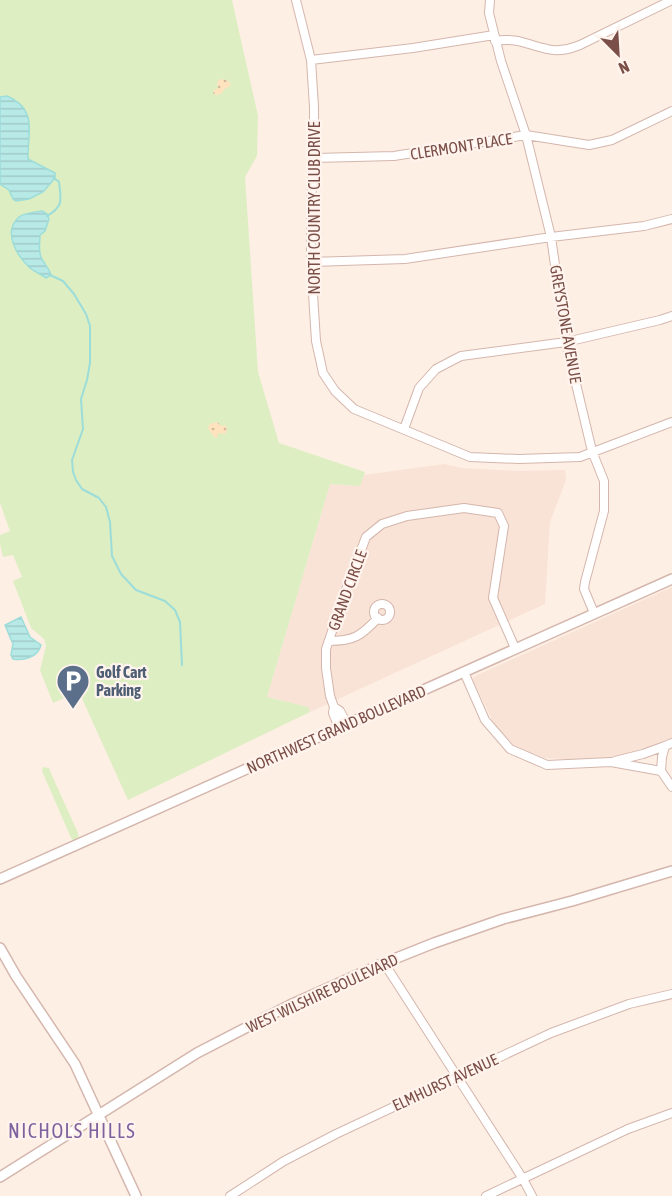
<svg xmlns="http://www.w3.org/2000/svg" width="672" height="1196" font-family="'Asap Condensed',sans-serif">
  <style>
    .residential { fill: #f9e2d6 }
    .grass { fill: #ddeec2 }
    .sand { fill: url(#sand-dots) }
    .water { fill: url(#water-rules); stroke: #9cddda; stroke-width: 1.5 }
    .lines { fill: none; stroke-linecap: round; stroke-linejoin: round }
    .stream { stroke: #9cddda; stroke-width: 2 }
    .minor-casing { stroke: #d4b6ac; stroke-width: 10 }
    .tertiary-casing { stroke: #d4b6ac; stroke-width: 12 }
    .minor { stroke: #fff; stroke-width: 8 }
    .tertiary { stroke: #fff; stroke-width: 9 }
    .labels { text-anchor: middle; stroke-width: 4.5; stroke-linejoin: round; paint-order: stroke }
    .street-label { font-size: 16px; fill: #7a4f47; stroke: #fff4ed }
    .service-label { font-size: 16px; font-weight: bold; fill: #4e5e75; stroke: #fff4ed; text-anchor: start }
    .quarter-label { font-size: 20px; letter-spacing: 1.5px; fill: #7e629e; stroke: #fff4ed }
  </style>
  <defs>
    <pattern id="sand-dots" width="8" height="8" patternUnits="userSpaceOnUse" patternTransform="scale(1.5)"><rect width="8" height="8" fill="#ffe3be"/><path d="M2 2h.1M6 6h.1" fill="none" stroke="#d3ba9c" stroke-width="1.8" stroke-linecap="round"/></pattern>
    <pattern id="water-rules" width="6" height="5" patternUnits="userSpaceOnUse" patternTransform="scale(1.5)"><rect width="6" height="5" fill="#b7eae7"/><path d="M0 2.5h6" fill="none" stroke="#a1cac8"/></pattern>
  </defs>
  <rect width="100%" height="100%" fill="#feefe5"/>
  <path class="residential" d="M444,464l18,4 57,3 46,-1 1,10 -16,42 -5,82 -235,108 -2,-5 -41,-10 63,-213 29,2 5,-11z
    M672,587v152l-51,17 -37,4 -41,-2 -27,-11 -21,-21 -21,-44 -1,-5z"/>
  <path class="grass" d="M0,0h232l26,116 -1,40 -12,21 13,195 21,71 86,29 -5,14 -30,-2 -63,213 41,10 2,5 -182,88 -49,-108 -26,11 -13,-33 6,-24 -2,-7 -13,-11 -18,-47 9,-4 -9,-22 -10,2 -3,-13v-9l10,-4 -10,-28z
    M43,767l6,1 1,3 28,62 1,5 -5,3 -3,-3 -29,-67z"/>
  <path class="sand" d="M220,79l7,1 4,4 -2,3 -5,2 -2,4 -5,2 -4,-1 1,-4 4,-2 -1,-5z
    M217,422l5,4 4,-1 1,6 -2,3 -7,-1v4h-4l-6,-9 2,-4z"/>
  <path class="water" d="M7,96c32,14 20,37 21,63l27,14v5l-12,14 -14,7 -13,2 -3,-2 -4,-9 -9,-6v-87z
    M42,211l5,3 2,5 -4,12 -5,4c0,7 -2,15 1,22 3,7 8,11 10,18l-5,3c-5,-4 -11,-6 -16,-10 -13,-12 -28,-36 -11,-51 5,-4 16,-5 23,-6z
    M21,617l9,20 11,8c-3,12 -17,16 -28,14l-2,-4 2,-11 -8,-19z"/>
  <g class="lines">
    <path class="stream" d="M47,216c17,-10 14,-16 12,-34l-6,-5
      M50,275l13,6 11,13 12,20 4,12v37l-3,17 -6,19 2,30 -11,31 1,12 3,8 6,9 17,9 7,9 4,15 2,34 9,18 15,16 29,11 10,9 5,12 2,43"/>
    <g class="minor-casing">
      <path id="minor" d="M296,0l15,60 3,47v51l-3,44v60l5,79 7,32 12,18 19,18 116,48 49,2 61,-2 92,-35
        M490,0l-1,13 12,48 25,74 25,102 15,105 26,109 12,30v30l-19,71 -1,7 10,24
        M495,41c23,-4 32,4 52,8 11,3 23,0 33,-4l92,-45
        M311,60l102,-12 81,-13
        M314,158l80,-2 132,-21 63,10 23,-5 60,-29
        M311,262l94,-3 146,-22 93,-11 28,-7
        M404,429l15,-41 17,-19 25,-13 105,-14 94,-22 12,-4
        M374 612a8 8 0 1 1 16 0a8 8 0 1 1-16 0Z
        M329,641c25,0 32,-5 49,-23
        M464,672l21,48 25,29 37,16 64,-3 50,9 11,16
        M334,707l6,4 7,13
        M339,728l-6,-15 1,-6 -4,-11 -4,-28v-19l20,-59 20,-53 16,-13 25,-8 57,-8 34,5 6,13 -11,72 22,50
        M615,761l28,-7 22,-8
        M661,771l1,-14 3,-11 7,-3
        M384,963l139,216 9,17
        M230,1196l54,-35 52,-27 215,-101 78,-29 43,-10
        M486,1196l142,-67 44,-16"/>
    </g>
    <g class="tertiary-casing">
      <path id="tertiary" d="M0,879l672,-300
        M0,948l16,28 59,88 61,132
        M0,1177l197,-124 93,-48 94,-42 50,-20 69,-24 69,-18 100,-30"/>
    </g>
    <use href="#minor" class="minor"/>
    <use href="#tertiary" class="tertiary"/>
  </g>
  <defs>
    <g id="parking-pin" transform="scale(1.725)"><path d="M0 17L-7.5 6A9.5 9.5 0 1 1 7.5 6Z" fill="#5c6f8a" stroke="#fff4ed"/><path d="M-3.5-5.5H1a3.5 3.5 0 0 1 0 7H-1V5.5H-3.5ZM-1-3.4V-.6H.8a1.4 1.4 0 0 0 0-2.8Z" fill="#fff"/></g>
  </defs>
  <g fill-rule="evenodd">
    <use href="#parking-pin" x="73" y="681"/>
  </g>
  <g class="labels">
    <g class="street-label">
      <text transform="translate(461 146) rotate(-9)" y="6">CLERMONT PLACE</text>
      <text transform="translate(314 208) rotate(-90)" y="6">NORTH COUNTRY CLUB DRIVE</text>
      <text transform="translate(566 324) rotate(80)" y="6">GREYSTONE AVENUE</text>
      <text transform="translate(347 590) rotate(-70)" y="6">GRAND CIRCLE</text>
      <text transform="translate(336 729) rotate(-24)" y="6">NORTHWEST GRAND BOULEVARD</text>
      <text transform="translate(322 993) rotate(-25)" y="6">WEST WILSHIRE BOULEVARD</text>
      <text transform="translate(445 1082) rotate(-25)" y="6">ELMHURST AVENUE</text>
    </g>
    <g class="service-label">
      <text x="96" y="678">Golf Cart<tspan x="96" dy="18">Parking</tspan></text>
    </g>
    <g class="quarter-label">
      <text x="72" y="1138">NICHOLS HILLS</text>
    </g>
  </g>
  <g transform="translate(618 54) rotate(156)" stroke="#fff4ed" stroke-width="4.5" paint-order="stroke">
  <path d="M0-4.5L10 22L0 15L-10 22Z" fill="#7a4f47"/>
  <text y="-9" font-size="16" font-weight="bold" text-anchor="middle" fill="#7a4f47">N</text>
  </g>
</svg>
